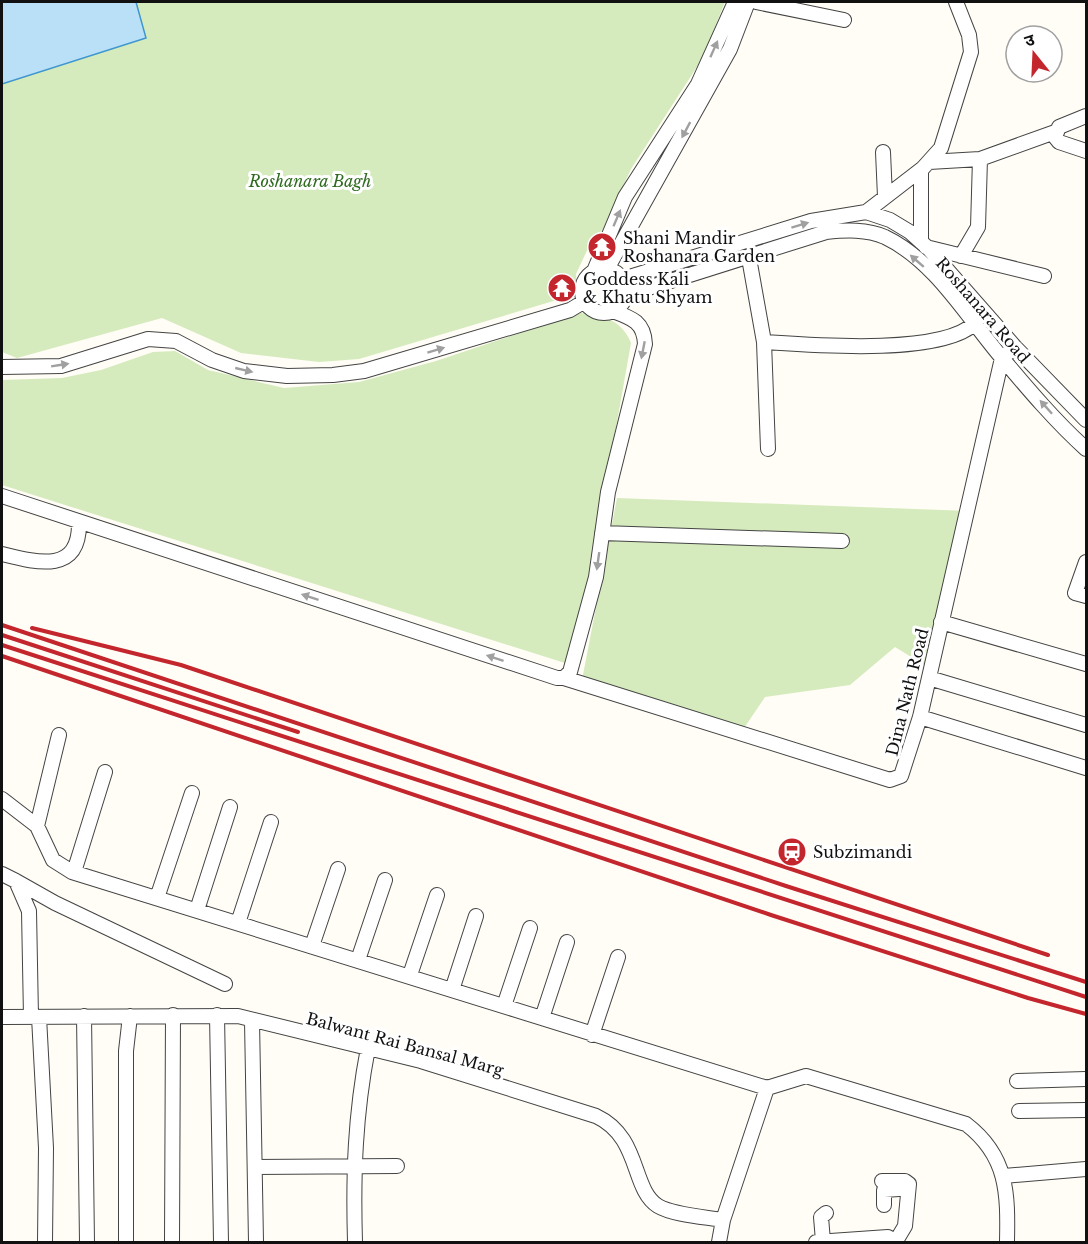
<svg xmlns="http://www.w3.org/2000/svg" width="1088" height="1244" font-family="'Libre Baskerville','Noto Sans Devanagari',serif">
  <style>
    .green { fill: #d5ebbd }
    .water { fill: #b9e0f7; stroke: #3f96cf; stroke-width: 1.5 }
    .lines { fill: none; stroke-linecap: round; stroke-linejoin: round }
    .minor-casing { stroke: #444; stroke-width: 16 }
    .minor { stroke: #fff; stroke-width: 14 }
    .rail { stroke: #c4262e; stroke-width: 4 }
    .oneway { fill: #a0a0a0 }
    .labels { text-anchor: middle; stroke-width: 6; stroke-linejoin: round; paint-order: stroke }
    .park-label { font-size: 16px; font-style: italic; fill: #2f6b1f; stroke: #fff }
    .poi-label { font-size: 16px; fill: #111; stroke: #fff; text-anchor: start }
    .street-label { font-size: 16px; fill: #111; stroke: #fff }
  </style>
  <rect width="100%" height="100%" fill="#fffdf5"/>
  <path class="green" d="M2,2h723l-23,57 -71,110 -28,60 -12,13 -15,32 1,20 -218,65 -40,3 -78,-9 -79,-35 -145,40 -15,-6z
    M580,313c22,1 43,8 51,30l-45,253 -18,68 -566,-179v-105l60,-2 39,-8 52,-18 22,-1 33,19 76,18 75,-6 77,-21z
    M617,498l352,13 -32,162 -42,-26 -45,38 -85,12 -23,34 -160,-51z"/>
  <path class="water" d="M2,2h134l10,36 -144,46z"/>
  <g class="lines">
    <g class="minor-casing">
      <path id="minor" d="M756,2l88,18
        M1086,116l-27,11 -4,10 4,5 27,9
        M883,152l2,45
        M929,162l51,-3 75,-27
        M921,170v72
        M866,212l57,-44 18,-20 30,-96 -2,-17 -13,-33
        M926,247l118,29
        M961,256l17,-29 2,-68
        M749,258l15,84 4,107
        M582 291a22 22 0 1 1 44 0a22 22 0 1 1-44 0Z
        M607,269l123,-220 18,-47
        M594,271l31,-74 73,-113 37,-82
        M623,279l188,-58 55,-9 24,8 20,12 19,17 86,98 71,73
        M626,295l200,-63c20,-2 41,-3 59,5 50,24 82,80 117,121 26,31 54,64 84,91
        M764,342c46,3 178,14 211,-19
        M2,367l59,-1 87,-27 28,2 36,19 32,11 43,5 46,-1 31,-4 206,-61 15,-9
        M2,496l555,182h7l6,-6 26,-95 12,-85 37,-148c-1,-22 -13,-26 -32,-33
        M602,533l240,8
        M2,554c36,9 78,20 77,-32
        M1086,562l-11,31 11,3
        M941,622l145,42
        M564,678l326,102 11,-4 19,-59 82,-359 13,-11
        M929,678l157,47
        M920,717l166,51
        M2,799l35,27 16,34 19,12 695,216 39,-12 160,48c42,32 42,70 41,118
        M37,826l22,-91
        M74,872l31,-100
        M2,874l14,7 13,30 2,106
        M16,881l39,22 170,81
        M157,898l35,-105
        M197,910l33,-103
        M238,923l33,-101
        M312,946l26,-77
        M358,960l27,-80
        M410,975l27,-80
        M452,990l24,-74
        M504,1006l26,-78
        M217,1015l4,227
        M84,1016l3,226
        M2,1017l236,-1 183,45 175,55c45,21 35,73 62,90 15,9 48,11 65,14l-4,22
        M39,1017l7,131 -1,94
        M542,1018l25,-76
        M252,1021l4,221
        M592,1035l26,-78
        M1017,1081l69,-2
        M1019,1111l67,-1
        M255,1167l142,-1
        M1004,1176l82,-7
        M882,1181h23l4,3 -4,42 -9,15
        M884,1205v-15l15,-1
        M723,1220l44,-132
        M823,1241l-2,-24 5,-4
        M126,1242v-191l4,-35
        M172,1242l1,-227
        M355,1242c-2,-67 0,-127 13,-194
        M816,1242l72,-5 9,5"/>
    </g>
    <use href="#minor" class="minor"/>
    <path class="rail" d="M2,625l784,261 300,96
      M32,628l149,37 867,290
      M2,635l296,97
      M2,645l1084,352
      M2,656l769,259 257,83 58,16"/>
  </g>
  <defs><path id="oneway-solid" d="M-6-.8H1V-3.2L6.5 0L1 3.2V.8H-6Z" transform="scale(1.5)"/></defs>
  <g class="oneway">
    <use href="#oneway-solid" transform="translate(714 49) rotate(-66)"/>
    <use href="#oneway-solid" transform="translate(686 130) rotate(118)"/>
    <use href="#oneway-solid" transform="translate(617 218) rotate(-67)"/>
    <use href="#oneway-solid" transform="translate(800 225) rotate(-17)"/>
    <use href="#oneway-solid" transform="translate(917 261) rotate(-139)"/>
    <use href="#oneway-solid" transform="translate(436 350) rotate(-17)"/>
    <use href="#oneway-solid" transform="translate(643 350) rotate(101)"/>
    <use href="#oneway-solid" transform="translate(60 365) rotate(-9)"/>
    <use href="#oneway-solid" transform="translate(244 370) rotate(13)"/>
    <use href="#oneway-solid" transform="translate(1046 407) rotate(-132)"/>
    <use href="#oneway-solid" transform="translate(598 561) rotate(98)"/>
    <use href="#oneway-solid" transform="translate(310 597) rotate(-162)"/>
    <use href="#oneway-solid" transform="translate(495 658) rotate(-162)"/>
  </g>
  <defs>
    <g id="temple-disc" transform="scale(1.5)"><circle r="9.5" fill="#c4262e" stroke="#fff"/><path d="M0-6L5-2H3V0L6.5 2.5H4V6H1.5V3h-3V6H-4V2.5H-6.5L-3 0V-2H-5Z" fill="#fff"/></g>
    <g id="station-disc" transform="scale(1.5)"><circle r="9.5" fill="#c4262e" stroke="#fff"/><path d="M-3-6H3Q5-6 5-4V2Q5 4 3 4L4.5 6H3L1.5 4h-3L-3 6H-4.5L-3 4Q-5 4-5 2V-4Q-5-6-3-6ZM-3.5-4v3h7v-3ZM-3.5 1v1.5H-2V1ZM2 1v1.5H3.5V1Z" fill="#fff"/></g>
  </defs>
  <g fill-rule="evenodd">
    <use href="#temple-disc" x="602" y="247"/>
    <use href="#temple-disc" x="562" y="288"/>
    <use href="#station-disc" x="792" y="852"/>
  </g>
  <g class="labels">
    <g class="park-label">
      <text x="310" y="187">Roshanara Bagh</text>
    </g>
    <g class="poi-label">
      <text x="623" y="244">Shani Mandir<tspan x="623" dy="18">Roshanara Garden</tspan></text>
      <text x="583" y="285">Goddess Kali<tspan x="583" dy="18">&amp; Khatu Shyam</tspan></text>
      <text x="813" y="858">Subzimandi</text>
    </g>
    <g class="street-label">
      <text transform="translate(983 310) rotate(49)" y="6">Roshanara Road</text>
      <text transform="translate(907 692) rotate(-76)" y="6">Dina Nath Road</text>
      <text transform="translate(405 1044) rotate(15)" y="6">Balwant Rai Bansal Marg</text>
    </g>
  </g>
  <rect width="1088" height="1244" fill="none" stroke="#111111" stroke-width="6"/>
  <g transform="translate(1034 54) rotate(342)"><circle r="28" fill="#ffffff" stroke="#a0a0a0" stroke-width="1.5"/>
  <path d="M0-4.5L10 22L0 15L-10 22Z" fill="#c4262e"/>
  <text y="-9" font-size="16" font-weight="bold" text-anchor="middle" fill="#111111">उ</text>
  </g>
</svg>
